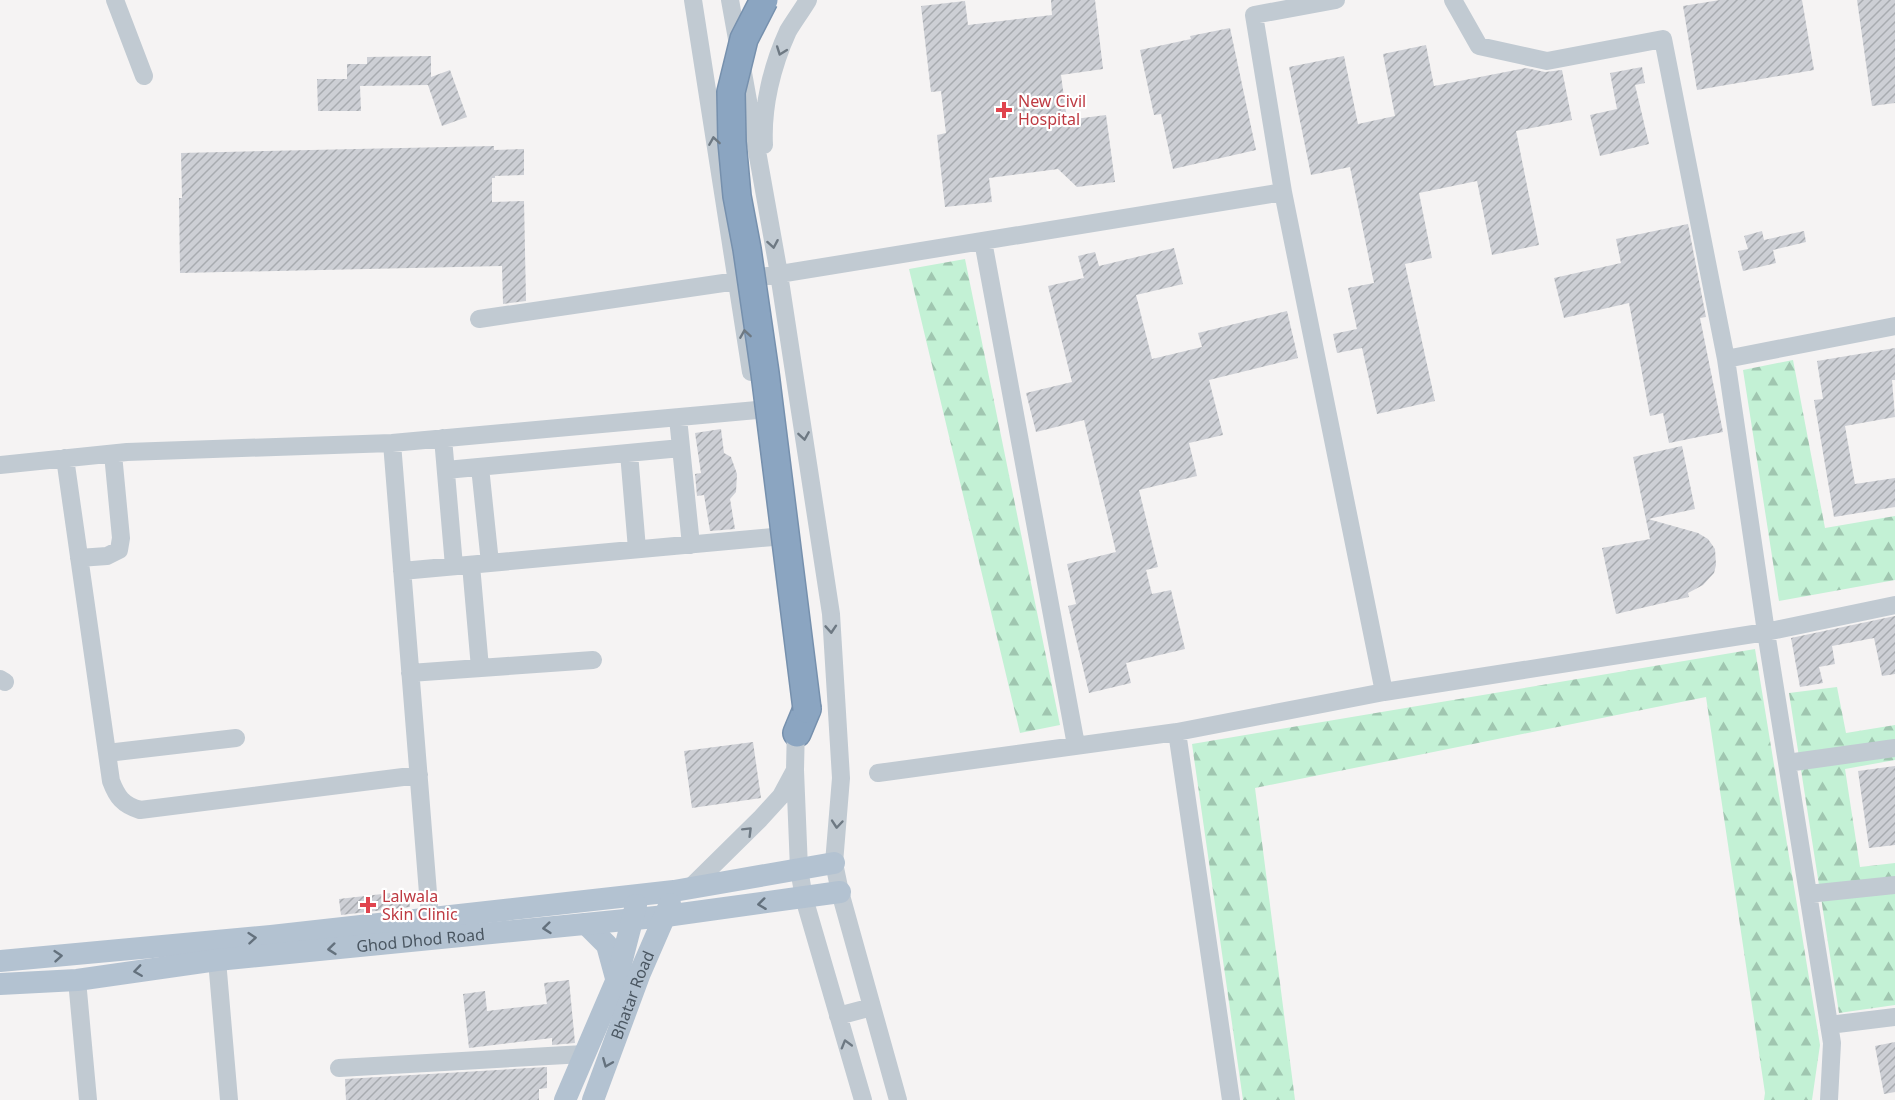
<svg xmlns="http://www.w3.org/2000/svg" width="1895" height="1100" font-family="'Noto Sans',sans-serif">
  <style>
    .forest { fill: url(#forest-firs) }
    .building { fill: url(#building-hatch) }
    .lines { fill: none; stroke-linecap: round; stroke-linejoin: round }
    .highway-casing { stroke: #7690ad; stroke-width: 30 }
    .minor { stroke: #c1cad2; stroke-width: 18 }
    .major { stroke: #b3c2d1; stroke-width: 22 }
    .highway { stroke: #8ba5c1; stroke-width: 27 }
    .highway-bridge-casing { stroke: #7690ad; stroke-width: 30; stroke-linecap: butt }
    .highway-bridge { stroke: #8ba5c1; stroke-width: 27 }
    .oneway { stroke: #6e7983 }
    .oneway2 { stroke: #64717d }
    .health-dot { fill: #e0444e; stroke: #fff; stroke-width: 2 }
    .labels { text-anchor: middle; stroke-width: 4.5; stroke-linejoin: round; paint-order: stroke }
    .health-label { font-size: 16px; fill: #be3a42; stroke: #fff; text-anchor: start }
    .street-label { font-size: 16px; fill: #4a5661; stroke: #fff }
  </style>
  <defs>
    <pattern id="forest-firs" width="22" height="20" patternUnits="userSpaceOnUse" patternTransform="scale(1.5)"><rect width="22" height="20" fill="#c3f1d5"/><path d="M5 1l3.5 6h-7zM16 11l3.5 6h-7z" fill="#a0c6b0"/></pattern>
    <pattern id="building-hatch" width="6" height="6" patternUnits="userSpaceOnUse" patternTransform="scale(1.5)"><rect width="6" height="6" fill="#cdcfd5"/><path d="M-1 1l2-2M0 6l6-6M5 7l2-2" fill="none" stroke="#a8abb0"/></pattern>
  </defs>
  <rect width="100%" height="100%" fill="#f5f3f3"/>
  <path class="forest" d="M965,259l95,466 -40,8 -111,-464z
    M1793,360l32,168 70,-12v64l-116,21 -36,-231z
    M1755,649l65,396 -8,55h-48l1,-7 -59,-396 -451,91 40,312h-52l-51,-356z
    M1837,687l9,46 49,-8v35l-50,9 15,98 35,-4v142l-56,8 -50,-320z"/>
  <path class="building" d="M1051,0h44l8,69 -42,6 6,45 39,-5 9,67 -38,5 -19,-18 -69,9 3,24 -47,5 -8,-72 9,-2 -5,-42 -10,1 -10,-86 44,-5 3,24 84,-10z
    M1720,0h82l12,70 -117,20 -14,-84z
    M1857,0h38v103l-23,3z
    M1230,28l26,122 -83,19 -12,-55 -7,1 -14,-65 51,-11 -1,-3z
    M1426,45l8,41 92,-18 19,4 17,-2 10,50 -56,11 23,114 -47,10 -15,-74 -58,12 13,65 -27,6 30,137 -58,13 -15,-66 -25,5 -4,-19 24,-5 -9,-41 26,-5 -24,-116 -39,8 -22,-108 55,-11 14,68 37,-8 -12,-62z
    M431,56v21l19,-7 17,47 -25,9 -14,-41 -68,1 1,25h-43l-1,-32h30v-15h20v-7z
    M1642,67l3,16 -10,2 14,59 -49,12 -10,-41 27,-6 -7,-36z
    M494,146v4l30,-1v26l-29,1v2h-3v24l32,-1 2,100 -23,3 -1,-38 -322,7 -1,-75h3l-1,-45z
    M1688,224l18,93 -6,1 23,114 -54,11 -6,-30 -13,3 -21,-113 -65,15 -10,-40 67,-15 -5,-24z
    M1762,231l2,9 40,-9 2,11 -33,8 3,13 -33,8 -5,-20 10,-2 -4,-13z
    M1174,248l9,36 -47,11 16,64 50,-12 -4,-14 89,-22 11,47 -89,22 14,55 -34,8 8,33 -58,14 19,77 -12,3 6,24 19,-4 14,59 -59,14 5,20 -42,10 -21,-87 8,-2 -9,-40 49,-12 -32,-132 -48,12 -10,-39 46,-11 -24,-96 36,-8 -6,-22 17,-4 4,14z
    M1895,348v32h-3l3,37 -50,9 10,58 40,-6v29l-61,10 -20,-117 9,-1 -6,-38z
    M721,429l3,24 7,4 6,17 -1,18 -6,7 5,30 -25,2 -6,-36 -7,1 -2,-22 6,-1 -6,-40z
    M1682,446l13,63 -47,10 50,14 10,6 7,10 1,16 -2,8 -11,12 -15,8 1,4 -73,17 -14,-66 48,-9 -17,-82z
    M1895,616v58l-13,2 -8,-38 -42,8 3,18 -16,3 4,16 -23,4 -9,-49z
    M753,742l8,56 -69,10 -8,-57z
    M1895,766v79l-26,3 -11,-77z
    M408,891l2,16 -69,8 -2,-16z
    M569,980l6,63 -23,2v-7l-83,10 -6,-54 22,-3 2,20 60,-7 -3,-21z
    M1895,1042v50l-11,2 -9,-48z
    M547,1067v21l-8,1v11h-193l-1,-21z"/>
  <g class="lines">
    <g class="highway-casing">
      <path id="highway" d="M797,733l10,-24"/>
    </g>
    <path class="minor" d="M115,0l29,76
      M693,0l58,372
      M730,0l49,274 52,340 10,164 -7,85 6,29 58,208
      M1336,0l-82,15 29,177 101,500
      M1453,0l26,46 68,15 116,-22 63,320 40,273 66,411 -3,57
      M764,145c-2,-38 8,-79 24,-114 6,-10 14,-21 20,-31
      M983,241l93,504
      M479,319l258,-38 546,-89
      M1726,359l169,-33
      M678,418l13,127
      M443,438l11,128
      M392,443l38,475
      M629,453l8,96
      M65,458l46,323c6,16 12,24 29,29l279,-35
      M0,465l127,-13 265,-9 365,-33
      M480,467l10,96
      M446,470l235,-22
      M79,558l28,-2 12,-6 2,-12 -8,-84
      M471,565l9,103
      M402,571l371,-34
      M410,673l183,-13
      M0,679l5,3
      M796,724l-1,46 4,99 5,29 59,202
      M1177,732l54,368
      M107,753l129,-15
      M1787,763l108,-15
      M878,773l299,-41 207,-40 382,-60 129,-27
      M691,887l69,-68 21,-23 14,-26
      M1808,894l87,-9
      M217,960l12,140
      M77,980l11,120
      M838,1016l34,-9
      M1829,1025l66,-8
      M339,1068l245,-14"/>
    <g class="major">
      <path d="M586,924l21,21 9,33"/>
      <path d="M0,961l271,-25 403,-45 160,-28"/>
      <path id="s1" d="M0,984l77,-4 140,-20 449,-44 174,-24"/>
      <path d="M565,1100l52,-121 19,-74"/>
      <path id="s2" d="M593,1100l47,-127 30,-69"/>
    </g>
    <use href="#highway" class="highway"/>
    <g class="highway-bridge-casing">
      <path id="highway-bridge" d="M764,0l-20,39 -13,53 1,50 5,54 10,53 18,124 42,336"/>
    </g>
    <use href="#highway-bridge" class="highway-bridge"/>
  </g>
  <defs><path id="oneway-chevron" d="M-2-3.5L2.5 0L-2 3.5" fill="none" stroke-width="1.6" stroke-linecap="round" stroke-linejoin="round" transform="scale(1.5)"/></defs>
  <g class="oneway">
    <use href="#oneway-chevron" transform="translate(781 51) rotate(110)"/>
    <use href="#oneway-chevron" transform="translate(714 141) rotate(-99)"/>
    <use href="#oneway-chevron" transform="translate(773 244) rotate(80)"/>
    <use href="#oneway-chevron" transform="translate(745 334) rotate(-99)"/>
    <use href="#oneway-chevron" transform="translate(804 436) rotate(81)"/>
    <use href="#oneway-chevron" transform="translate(831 629) rotate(86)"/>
    <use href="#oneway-chevron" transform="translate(837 824) rotate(95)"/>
    <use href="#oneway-chevron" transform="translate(748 831) rotate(-45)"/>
    <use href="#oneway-chevron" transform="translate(846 1044) rotate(-106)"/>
  </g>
  <g class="oneway2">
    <use href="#oneway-chevron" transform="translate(762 904) rotate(173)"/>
    <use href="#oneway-chevron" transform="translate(547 928) rotate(174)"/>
    <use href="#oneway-chevron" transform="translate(252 938) rotate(-5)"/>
    <use href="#oneway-chevron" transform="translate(332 949) rotate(174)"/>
    <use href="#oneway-chevron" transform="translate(58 956) rotate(-5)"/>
    <use href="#oneway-chevron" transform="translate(138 971) rotate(172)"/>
    <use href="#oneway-chevron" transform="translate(607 1063) rotate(112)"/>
  </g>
  <g class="health-dot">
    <path d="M1001 101h6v6h6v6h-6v6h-6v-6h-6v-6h6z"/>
    <path d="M365 896h6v6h6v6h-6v6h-6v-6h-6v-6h6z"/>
  </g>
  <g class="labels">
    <g class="health-label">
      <text x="1018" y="107">New Civil<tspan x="1018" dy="18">Hospital</tspan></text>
      <text x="382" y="902">Lalwala<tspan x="382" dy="18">Skin Clinic</tspan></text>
    </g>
    <g class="street-label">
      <text dy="6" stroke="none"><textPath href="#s1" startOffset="423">Ghod Dhod Road</textPath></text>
      <text dy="6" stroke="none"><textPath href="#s2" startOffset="112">Bhatar Road</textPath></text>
    </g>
  </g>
</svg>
